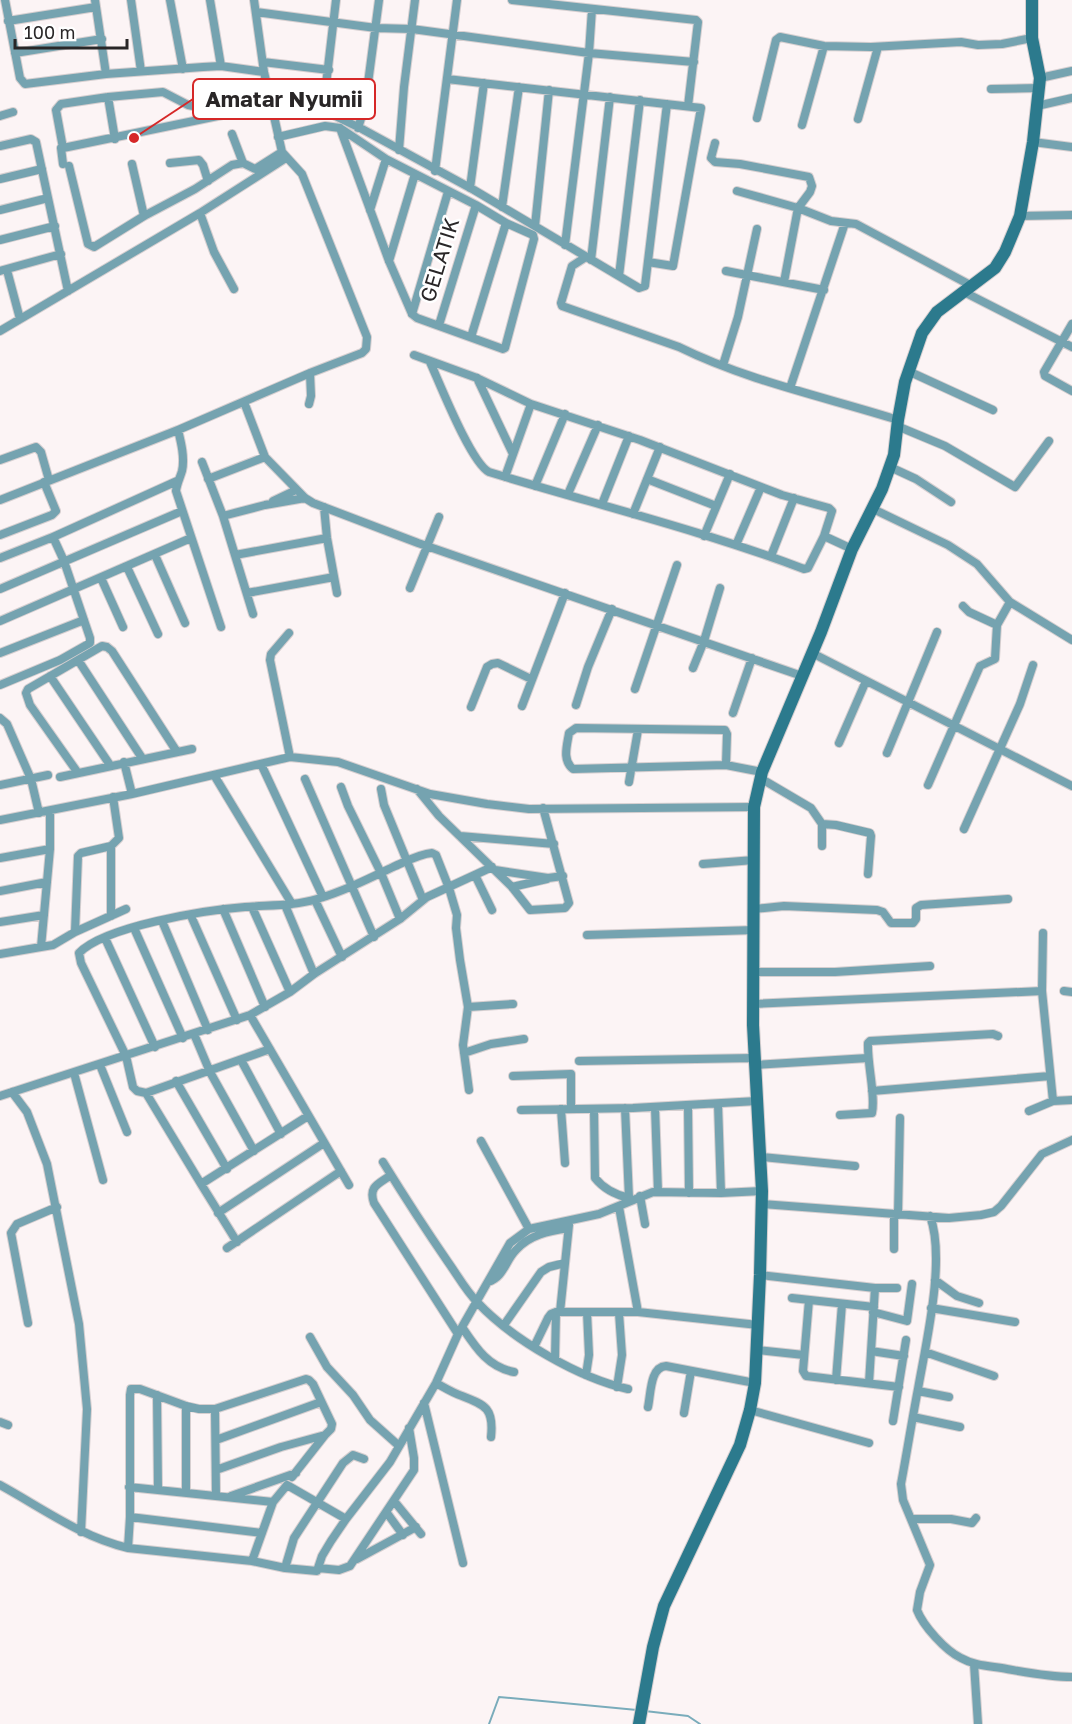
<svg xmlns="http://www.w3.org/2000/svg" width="1072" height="1724" font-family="'Golos Text',sans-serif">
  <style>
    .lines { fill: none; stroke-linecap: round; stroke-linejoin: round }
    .stream { stroke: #7aacbb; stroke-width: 2 }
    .minor-casing { stroke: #d6cfd0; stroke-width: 10 }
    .secondary-casing { stroke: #d6cfd0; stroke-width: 14 }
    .minor { stroke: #75a3b0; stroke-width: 8 }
    .secondary { stroke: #2c7a8d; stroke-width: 12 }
    .labels { text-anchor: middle; stroke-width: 5; stroke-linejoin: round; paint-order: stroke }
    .street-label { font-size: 21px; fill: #292627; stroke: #fff }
    .leader { fill: none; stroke: #d62828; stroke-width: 2 }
    .callout-dot { fill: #d62828; stroke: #fff; stroke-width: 2 }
    .callout { fill: #fff; stroke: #d62828; stroke-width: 2 }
    .callout-label { font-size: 22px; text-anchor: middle; font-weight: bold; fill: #292627 }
  </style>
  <rect width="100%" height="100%" fill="#fcf4f5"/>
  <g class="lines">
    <path class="stream" d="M645,1711l43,5 12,8
      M489,1724l10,-27 138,13"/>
    <g class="minor-casing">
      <path id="minor" d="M5,0l15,78 5,6 81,-10 97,-7 18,-1 43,6
        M95,0l11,74
        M131,0l10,71
        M170,0l13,69
        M210,0l11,66
        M512,0l184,20 2,2 -10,84
        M256,12l120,16 36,1 177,24 105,9
        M8,21l88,-14
        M15,53l87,-14
        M263,62l66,8
        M1040,78l32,-7
        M447,79l254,29 -28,158 -25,-4
        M991,89l48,-1
        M269,93l54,17 39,19 112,61 165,98 6,-2 22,-182
        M108,97l7,42
        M1037,106l35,-8
        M323,110l13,-110
        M229,113l-41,-8 -25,-13 -55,5 -47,7 -5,6 7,38 208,-43
        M0,116l13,-4
        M757,118l19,-78 4,-3 44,9 47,1 90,-5 17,3 24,-1 30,-6
        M858,119l20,-72
        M802,125l22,-79
        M358,128l7,-22 14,-106
        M232,134l11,29
        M278,137l47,-11 15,2 46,31 90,46 30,18 27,12 1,4 -29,109 -2,1 -86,-31 -5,-4 -23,-53 -49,-133
        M1033,142l39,5
        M715,143l-4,15 4,4 25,2 69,13 3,9 -2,6 -12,16 -14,74
        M0,146l31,-7 5,3 32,149
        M61,148l2,16
        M399,150l5,-63 11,-87
        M170,163l29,-3 4,5 5,16
        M132,164l12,52
        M69,166l19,78 6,3 50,-31 51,-27 37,-24 11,-2 12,6 27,-17
        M435,171l22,-171
        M0,179l42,-10
        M470,188l14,-105
        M737,191l61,17 33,13 25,3 116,62
        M502,207l17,-120
        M0,210l48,-12
        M370,210l16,-51
        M200,213l14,39 20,37
        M1020,216l52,-1
        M535,226l14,-136
        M0,240l55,-14
        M565,245l24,-192 3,-44
        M586,257l-14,9 -11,37 1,3 117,41c69,34 146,50 219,73
        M591,260l19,-163
        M389,261l26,-87
        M0,271l61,-17
        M726,271l98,19
        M8,274l12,45
        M619,276l21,-176
        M964,292l108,55
        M412,314l36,-122
        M1072,324l-28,48 1,4 27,15
        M439,325l37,-120
        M0,331l200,-118 86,-55
        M471,337l35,-114
        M414,355l63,23 54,26 109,36 142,55 47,13 3,3 -8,25 -16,32 -4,1c-103,-39 -210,-65 -315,-97 -18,-9 -49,-88 -59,-110
        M723,365l15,-48 19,-88
        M908,371l85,39
        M477,378l36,76
        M790,388l55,-165
        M244,402l21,55 40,41 8,5 105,40 384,133
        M309,404l2,-8 -1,-23
        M897,426l48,20 70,41 34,-46
        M178,430c3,12 7,28 4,41 -2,7 -5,12 -6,20l45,136
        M0,460l36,-13 5,5 8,28
        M202,462l21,54 30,98
        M890,467l26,12 35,23
        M505,477l26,-73
        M208,479l57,-22
        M647,479l69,27
        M535,486l30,-72
        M568,494l30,-69
        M0,500l178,-70 132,-57 52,-20 4,-4 1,-12 -65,-163 -20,-22 -18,-80 -10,-72
        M273,501l23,-11
        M602,504l27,-68
        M324,507l3,31 10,55
        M871,508l77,37 29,19 33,38 62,38
        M633,514l27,-67
        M223,516l42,-11 40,-7
        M0,535l52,-20 4,-4 -12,-29
        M704,536l26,-62
        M824,536l28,13
        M736,545l25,-58
        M155,555l30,68
        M235,555l92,-17
        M771,556l23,-58
        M0,558l53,-21 124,-56
        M127,567l31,67
        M101,578l22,49
        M410,588l29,-71
        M0,589l182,-78
        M247,593l87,-16
        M963,606l6,6 28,13
        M0,621l191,-83
        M289,633l-18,21 -1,6 20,97
        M0,653l84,-33
        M812,653l260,133
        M78,660l64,98
        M693,668l11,-27 16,-53
        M50,676l60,89
        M0,685l60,-25 30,-17v-5l-26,-77 -11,-24
        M635,689l42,-124
        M576,705l12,-38 24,-58
        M522,706l43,-113
        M471,707l16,-40 5,-3 6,-1 33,16
        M733,713l19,-55
        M0,718l7,6 24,55 8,34
        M839,743l27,-62
        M887,753l50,-121
        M124,762l8,32
        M261,764l62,133
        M726,765l1,-31 -2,-4 -149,-2 -7,5c-2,13 -7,27 4,36l153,-4 36,7
        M78,773l-48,-68 -4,-12 2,-4 74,-43 5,1 5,4 65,101
        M214,775l78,129
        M60,777l132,-28
        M760,778l51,30 11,16v22
        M305,779l69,158
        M629,782l9,-52
        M0,785l48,-10
        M928,785l52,-119 15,-7 2,-34 13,-23
        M341,787l7,19 33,67 19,46
        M381,789l3,16 39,95
        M417,789l22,27 73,71 18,23 35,-2 4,-5 -26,-95
        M0,820l132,-26 158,-37 48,5 92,32 57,10 42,5 225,-2
        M822,824l14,1 34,8 1,3 -3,38
        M964,829l56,-125 13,-39
        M460,836l94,8
        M0,858l50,-9
        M703,864l51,-4
        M495,870l53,8 15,-2
        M475,875l17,35
        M512,887l35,-8
        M0,891l47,-9
        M315,900l27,57
        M285,905l29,69
        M252,907l38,85
        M223,909l42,98
        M754,909l30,-3 93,4 6,2 8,11h22l3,-4v-11l5,-3 87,-6
        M111,916v-70
        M191,916l46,104
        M162,921l46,109
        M0,922l44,-7
        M134,928l49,110
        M75,932l51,-23
        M1043,933l-1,58 11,110
        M587,935l168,-5
        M105,938l50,109
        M41,947l12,-2 22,-13 3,-76 3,-3 30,-7 8,-8 -6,-41
        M0,954l41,-7 9,-98v-38
        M754,972h81l95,-6
        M1064,991l8,1
        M753,1004l289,-13
        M468,1007l45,-3
        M250,1015l99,170
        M194,1034l16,38 44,79
        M270,1049l-124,44 -9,-2 -4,-4 -7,-31 -45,-93 -2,-10c26,-27 127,-43 166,-46 24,-2 49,-1 72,-8 27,-8 51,-20 76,-32 12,-5 26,-13 39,-14l4,2 13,33 8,27 -1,13 4,32 8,47 -5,38 6,45
        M464,1053l27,-9 33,-5
        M241,1060l40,74
        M579,1061l175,-3
        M100,1065l27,67
        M754,1065l114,-7
        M74,1073l29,107
        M513,1076l58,-2v35
        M176,1081l51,88
        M872,1091l178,-15
        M12,1092l15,20 20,52 32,160 8,85 -6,123
        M146,1093l55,91 107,-68
        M0,1096l250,-81 40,-23 24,-18 86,-55 27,-22 65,-30
        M718,1104l3,89
        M688,1106l1,87
        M655,1107l3,85
        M625,1108l4,90
        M561,1109l4,54
        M594,1109l1,69c8,10 21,17 34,20v3
        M521,1110l112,-2 124,-7
        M1029,1111l24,-10 19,-1
        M840,1115l32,-2c4,-17 -5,-49 -4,-70l2,-2 123,-7 5,2
        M481,1141l48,88
        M761,1157l94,9
        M383,1162c21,34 43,68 65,100 10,14 18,29 30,41 35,37 101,75 150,86
        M391,1175c-12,9 -23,11 -17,28l84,131
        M201,1184l36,58
        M640,1196l5,28
        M761,1204l188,14 32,-3 13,-3 7,-6 41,-52 30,-14
        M619,1207l19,105
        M218,1213l106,-70
        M894,1215v34
        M898,1215l2,-97
        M930,1216c16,43 -4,127 -12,173 -6,31 -11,63 -17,95l2,16 27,65 -10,27 -3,18c6,16 29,41 44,48 14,8 30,8 46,11 22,4 43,8 65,8
        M227,1248l114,-77
        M760,1275l115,13h22
        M935,1280l22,16 22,7
        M488,1282c16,-5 17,-21 28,-32 13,-15 33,-19 52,-22
        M792,1298l82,9
        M809,1300l-6,71 3,5 93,11
        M931,1308l84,14
        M560,1312l9,-87
        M873,1312l34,9 5,-37
        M28,1323l-17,-90 6,-9 40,-17
        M504,1325l37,-53 8,-5 16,-4
        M462,1327c14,21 26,40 52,45
        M310,1337l17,30 26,28 17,25 28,25
        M534,1347l14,-29 3,-4 5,-2h82l120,13
        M757,1350l47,5
        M871,1351l33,5
        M925,1352l69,24
        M555,1359l1,-47
        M586,1375l3,-20 -2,-43
        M836,1380l6,-76
        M436,1383c9,5 17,10 26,13 24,9 32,13 29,41
        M869,1383l6,-95
        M617,1387l5,-32 -3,-42
        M918,1391l31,6
        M157,1395l1,95
        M424,1403l39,160
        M648,1407c3,-14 2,-40 18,-41l89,17
        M215,1409l91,-30 3,1 4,4 19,40 -1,5 -6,6 -44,12 -65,23
        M750,1410l119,33
        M684,1413l7,-42
        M913,1417l47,10
        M893,1421l13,-81
        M0,1422l8,3
        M216,1440l105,-38
        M292,1477l33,-42
        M0,1485c42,23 81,52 128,63
        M129,1487l144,15
        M186,1493v-87
        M216,1496l-1,-87h-16l-13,-3 -46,-17h-9l-1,6v122l-2,31 124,13 33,7 32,3 5,-15 9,-15 15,-22 44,-57 46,-79 22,-49 52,-91 19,-14 70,-15 54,-22 68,1 41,-2
        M231,1496l65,-23
        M394,1501l27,33
        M387,1513l16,22
        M130,1517l132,16
        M911,1519h40l21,4 4,-5
        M357,1559l59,-32
        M252,1561l21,-59 14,-17 59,34
        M285,1568l9,-30 49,-75 10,-8 11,4
        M318,1568l21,2 11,-4 64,-96v-12l-5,-30
        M974,1664l4,60"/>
    </g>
    <g class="secondary-casing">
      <path id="secondary" d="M639,1724l14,-77 11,-41 76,-161 10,-35 5,-27 5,-108 2,-84 -9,-166 1,-218 8,-35 59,-140 31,-83 30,-60 12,-34 4,-35 7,-38 17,-49 15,-21 58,-44 10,-16 15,-36 13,-74 7,-64 -8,-40v-38"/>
    </g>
    <use href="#minor" class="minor"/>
    <use href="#secondary" class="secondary"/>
  </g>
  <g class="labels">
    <g class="street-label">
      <text transform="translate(440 260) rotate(-73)" y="7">GELATIK</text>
    </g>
  </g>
  <path class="leader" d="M134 138L193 99"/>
  <circle class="callout-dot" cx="134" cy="138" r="6"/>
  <rect class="callout" x="193" y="79" width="182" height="40" rx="6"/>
  <g class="callout-label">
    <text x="284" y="107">Amatar Nyumii</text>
  </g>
  <path d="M15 39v9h112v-9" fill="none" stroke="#292627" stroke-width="3"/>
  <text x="24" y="39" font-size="18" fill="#292627" stroke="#ffffff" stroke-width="4.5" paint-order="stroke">100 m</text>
</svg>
